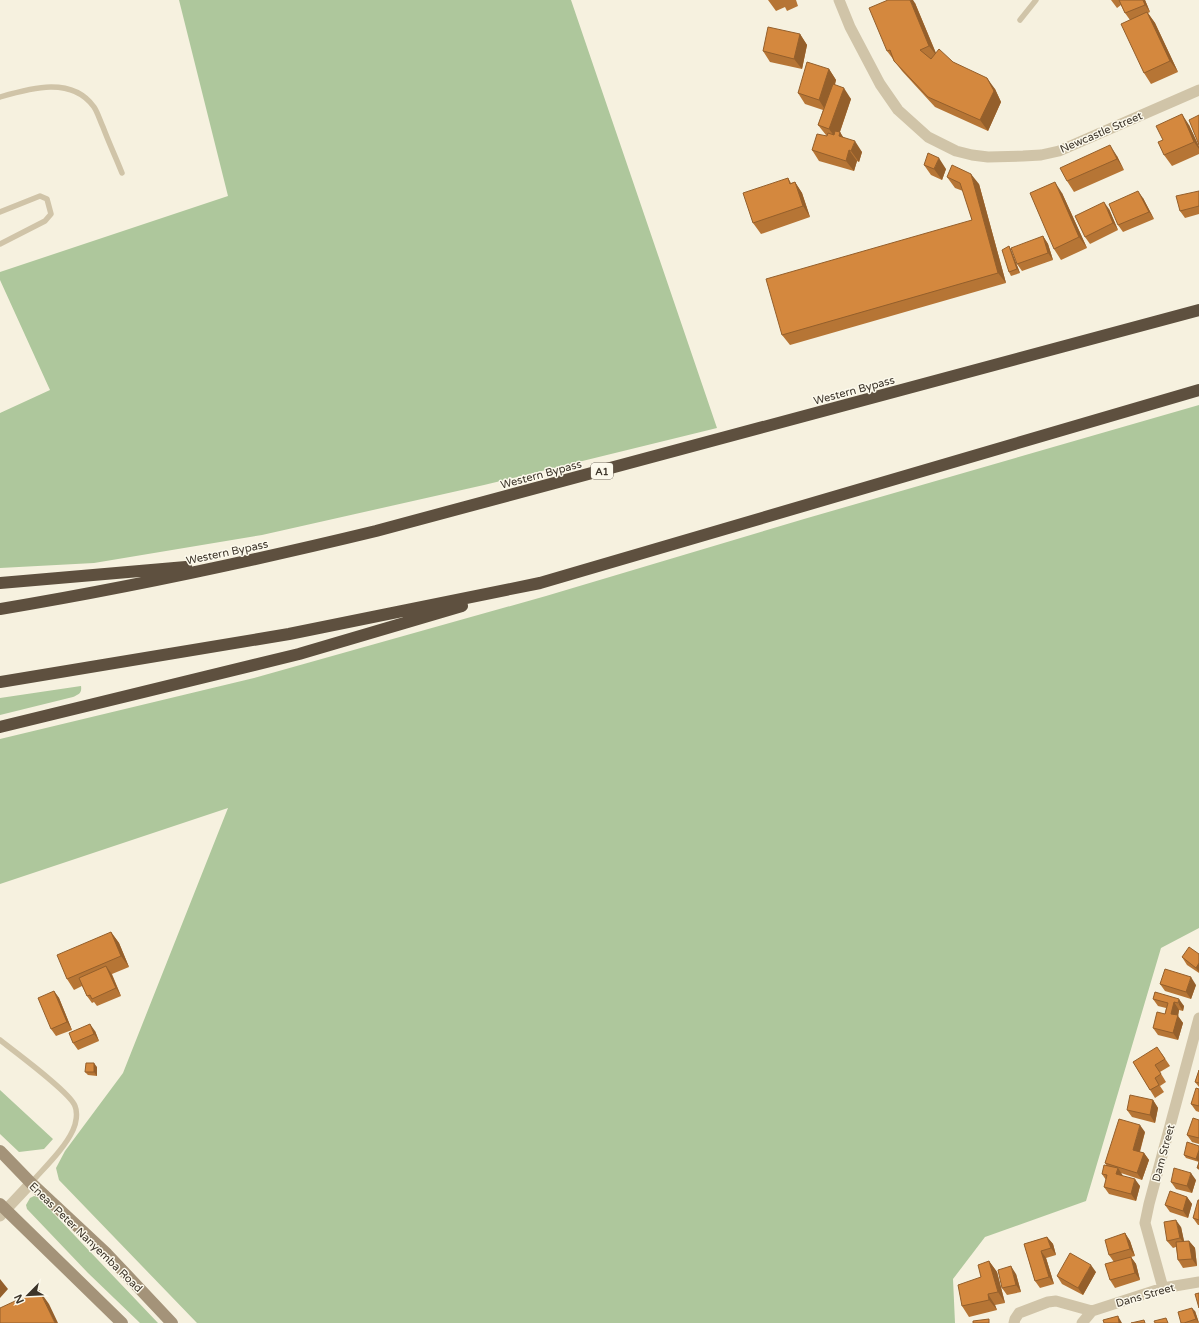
<svg xmlns="http://www.w3.org/2000/svg" width="1199" height="1323" font-family="'Varela Round',sans-serif">
  <style>
    .green { fill: #aec79c }
    .lines { fill: none; stroke-linecap: round; stroke-linejoin: round }
    .lane { stroke: #d0c4a8; stroke-width: 5.5 }
    .street { stroke: #d0c4a8; stroke-width: 11 }
    .secondary { stroke: #a49379; stroke-width: 12 }
    .highway { stroke: #5e503f; stroke-width: 12 }
    .wall { fill: #b67535 }
    .shaded-wall { fill: #945f2b }
    .building { fill: #d4883e; stroke: #945f2b }
    .labels { text-anchor: middle; stroke-width: 3; stroke-linejoin: round; paint-order: stroke }
    .shield { fill: #fcf9ec; stroke: #766f64; stroke-width: 1 }
    .shield-label { font-size: 10px; font-weight: bold; fill: #3c3429 }
    .street-label { font-size: 11px; fill: #3c3429; stroke: #fcf9ec }
  </style>
  <rect width="100%" height="100%" fill="#f6f1df"/>
  <path class="green" d="M179,0h392l146,428 -233,57 -222,50 -168,28 -94,5v-155l50,-23 -50,-110v-8l228,-76z
    M1199,405v523l-38,20 -75,253 -101,36 -32,42 2,44h-758l-138,-143 -3,-12 9,-17 58,-78 105,-265 -228,76v-145l254,-61 292,-82 258,-77z
    M81,686c1,7 -2,8 -8,11l-73,18v-17z
    M0,1090l53,49 -9,10 -25,3 -19,-18z
    M34,1196l4,1 120,126h-18l-52,-50 -61,-64 -1,-4 4,-7z"/>
  <g class="lines">
    <path class="lane" d="M1020,20l16,-20
      M0,97c31,-9 72,-21 94,10 4,6 6,14 9,20 6,16 13,31 19,46
      M0,212l40,-16 7,3 4,15 -6,7 -45,23
      M0,1040c14,11 71,53 75,66 3,7 1,18 -2,24 -8,18 -29,38 -42,53"/>
    <path class="street" d="M839,0l11,27 30,57 18,26 30,27 28,14 16,4 16,2 35,-1 18,-1 18,-4 140,-61
      M0,1216l31,-33
      M1163,1288l-18,-65 4,-19 50,-186
      M1014,1323l1,-4 4,-6 29,-11 8,-1 36,10
      M1082,1323l10,-12 71,-23 36,-6"/>
    <path class="secondary" d="M0,1151l31,32 76,71 65,69
      M0,1204l122,119"/>
    <path class="highway" d="M0,583l186,-16
      M0,609c126,-21 252,-48 376,-78l823,-221
      M0,682l289,-48 251,-51 659,-193
      M0,727l299,-73 163,-48"/>
  </g>
  <path class="wall" d="M768,0h28l2,6 -11,5 -2,-4 -9,4z
    M1111,0h34l5,12 -2,1 7,10 23,49 -27,12 -7,-11 -14,-53 -5,-7 -4,-8 -4,3z
    M915,3l21,50 17,9 42,27 6,13 -13,29 -53,-24 -33,-36 -15,-20z
    M800,34l7,11 -5,24 -32,-7 -7,-11z
    M829,69l7,11 -1,5 16,14 -11,33 3,6 19,14 -3,10 -2,-1 -3,10 -35,-10 -7,-11 15,-14 -1,-1 -8,-10 5,-15 -18,-6 -7,-11z
    M1189,125l10,21v8l-27,12 -8,-11 -1,-15z
    M1117,156l7,14 -50,22 -7,-11z
    M924,165l22,4 -4,11 -11,-5z
    M947,177l32,7 27,99 -216,62 -8,-10 190,-115 -9,-29 -8,-3z
    M788,178l3,5 4,-1 7,11 8,24 -49,17 -8,-11z
    M1199,191v23l-14,4 -5,-7z
    M1062,193l25,55 -26,12 -7,-11z
    M1143,198l11,21 -31,13 -5,-7z
    M1109,209l9,21 -28,14 -5,-7z
    M1043,236l5,8 5,16 -31,11 -5,-7z
    M1009,246l2,4 9,23 -9,3 -2,-4z
    M111,932l8,11 10,24 -17,7 9,22 -24,10 -3,-4 -2,1 -5,-7 -5,-10 -8,4 -7,-11z
    M1199,954v19l-12,-8 -5,-8z
    M1160,984l36,1 -5,14 -26,-8z
    M54,991l5,7 13,32 -16,6 -5,-7z
    M1155,992l29,14 -1,5 -4,-1 -1,6 5,7 -5,17 -20,-5 -5,-7 12,-14 1,-6 -8,-2 -5,-7z
    M95,1031l4,10 -21,9 -5,-7z
    M1162,1054l8,12 -10,6 6,10 -6,4 4,6 -9,6 -22,-36z
    M97,1067v9l-9,-1 -3,-3z
    M1199,1070v17l-4,-5z
    M1199,1089v23l-3,-1 -5,-7z
    M1153,1100l5,8 -3,15 -23,-6 -5,-7z
    M1199,1120v24l-7,-2 -5,-7z
    M1145,1132l-5,20 4,1 5,7 -7,20 -21,-7 2,3 17,10 -4,15 -27,-7 -5,-7 2,-7 -4,-6 5,-8 -2,-3z
    M1199,1146v24l-2,-2 2,-6 -13,-4 -2,-3z
    M1196,1180l-4,13 -16,-4 -5,-7z
    M1187,1197l5,7 -4,14 -18,-6 -5,-7z
    M1199,1200v25h-1l-5,-7z
    M1181,1227l3,15 5,-1 6,7 2,18 -14,2 -5,-8 -2,-13 -3,1 -6,-7z
    M1125,1233l5,8 5,15 -4,1 5,7 4,16 -25,8 -5,-8 4,-18 -5,-7z
    M1047,1237l6,7 3,11 -10,3 8,26 -14,4 -5,-7 -11,-37z
    M989,1261l8,11 8,31 -10,2 2,5 -28,7 -7,-11 19,-29z
    M1096,1272l-13,23 -21,-11 -5,-8z
    M1016,1274l5,18 -14,3 -5,-7z
    M1195,1311l4,12h-18z"/>
  <path class="shaded-wall" d="M910,0h3l2,3 22,53 -8,-10z
    M1143,0h2l5,12 -5,-7z
    M1147,12l8,11 23,49 -8,-11z
    M800,34l7,11 -5,24 -8,-10z
    M829,69l7,11 -10,31 -7,-11z
    M987,78l8,11 6,13 -13,29 -8,-11z
    M844,88l7,11 -14,41 -8,-11z
    M1182,114l7,11 10,22v2l-5,-7z
    M840,132l7,11 -8,-7z
    M855,141l7,11 -3,10 -8,-11z
    M1110,145l7,11 7,14 -7,-11z
    M849,150l8,11 -3,10 -8,-10z
    M939,158l7,11 -4,11 -8,-11z
    M971,174l8,10 27,99 -8,-10z
    M795,182l7,11 8,24 -7,-11z
    M1055,182l7,11 25,55 -8,-11z
    M1138,191l5,7 11,21 -5,-7z
    M1104,202l5,7 9,21 -5,-7z
    M1043,236l5,8 5,16 -5,-7z
    M1009,246l2,4 9,23 -3,-4z
    M111,932l8,11 10,24 -8,-11z
    M1199,963v9l-3,-4z
    M106,966l5,7 10,23 -5,-8z
    M1191,977l5,8 -5,14 -5,-7z
    M54,991l5,7 13,32 -5,-8z
    M1179,999l5,7 -1,5 -5,-8z
    M1174,1002l5,8 -1,6 5,7 -5,17 -5,-7 -2,-19z
    M90,1024l5,7 4,10 -5,-7z
    M94,1063l3,4v9l-3,-4z
    M1153,1100l5,8 -3,15 -5,-8z
    M1140,1125l5,7 -7,25 -5,-7z
    M1199,1150v12l-3,-3z
    M1144,1153l5,7 -7,20 -5,-7z
    M1118,1168l5,8 -7,-2z
    M1191,1173l5,7 -4,13 -5,-7z
    M1135,1179l5,7 -4,15 -5,-7z
    M1187,1197l5,7 -4,14 -5,-7z
    M1176,1220l5,7 4,18 -5,-7z
    M1125,1233l5,8 5,15 -5,-7z
    M1047,1237l6,7 3,11 -5,-7z
    M1189,1241l6,7 2,18 -5,-7z
    M1041,1251l5,7 8,26 -5,-7z
    M1131,1257l5,7 4,16 -5,-7z
    M989,1261l8,11 8,31 -7,-11z
    M1091,1265l5,7 -13,23 -5,-7z
    M1011,1266l5,8 5,18 -5,-7z
    M0,1279l8,10 -8,9z
    M39,1290l10,14 9,19h-3z
    M988,1294l7,11 2,5 -8,-10z
    M1192,1308l3,3 4,12 -3,-4z
    M1118,1316l4,7h-3z"/>
  <path class="building" d="M888,0h22l19,46 -9,4 11,9 8,-10 14,13 34,16 7,13 -14,29 -52,-23 -34,-36 -4,-11 -3,1 -18,-43z
    M1119,0h24l2,5 -20,8z
    M1147,12l23,49 -26,12 -23,-49z
    M768,27l32,7 -6,25 -31,-8z
    M807,62l22,7 -10,31 -21,-7z
    M833,84l11,4 -15,41 -11,-4z
    M1182,114l12,28 -30,13 -6,-13 5,-2 -7,-14z
    M1199,115v30l-10,-25z
    M835,131l5,1 -1,4 16,5 -4,10 -2,-1 -3,11 -34,-11 5,-16 10,2 1,-3 6,2z
    M1110,145l7,14 -50,22 -7,-13z
    M928,153l11,5 -5,11 -10,-4z
    M952,165l19,9 27,99 -216,62 -16,-56 206,-59 -12,-37 -13,-6z
    M788,178l2,6 5,-2 8,24 -50,17 -10,-30z
    M1055,182l24,55 -25,12 -24,-56z
    M1138,191l11,21 -31,13 -9,-21z
    M1199,191v15l-19,5 -4,-15z
    M1104,202l9,21 -28,14 -10,-21z
    M1043,236l5,17 -31,11 -6,-16z
    M1009,246l8,23 -8,3 -7,-22z
    M111,932l10,24 -54,23 -10,-24z
    M1189,947l10,7v9l-3,5 -14,-11z
    M106,966l10,22 -24,11 -2,-4 -3,1 -8,-18z
    M1165,969l26,8 -5,15 -26,-8z
    M54,991l13,31 -16,7 -13,-31z
    M1155,992l24,7 -1,4 -4,-1 -3,12 7,1 -5,18 -20,-5 4,-16 8,2 3,-11 -15,-4z
    M90,1024l4,10 -21,9 -4,-10z
    M1157,1047l8,12 -10,6 6,9 -6,4 4,7 -9,5 -17,-28z
    M86,1063h8v9h-9z
    M1199,1070v13l-4,-1z
    M1196,1088l3,1v17l-8,-2z
    M1130,1095l23,5 -3,15 -23,-5z
    M1193,1118l6,2v18l-12,-3z
    M1119,1119l21,6 -7,25 11,3 -7,20 -32,-10z
    M1187,1142l12,4v4l-3,9 -12,-4z
    M1199,1162v6h-2z
    M1104,1165l14,3 -2,6 19,5 -4,15 -27,-7 3,-12 -5,-1z
    M1174,1168l17,5 -4,13 -16,-4z
    M1170,1191l17,6 -4,14 -18,-6z
    M1198,1200h1v20l-6,-2z
    M1176,1220l4,18 -13,3 -3,-19z
    M1125,1233l5,16 -21,6 -4,-15z
    M1047,1237l4,11 -10,3 8,26 -14,4 -11,-37z
    M1189,1241l3,18 -14,1 -2,-18z
    M1070,1253l21,12 -13,23 -21,-12z
    M1131,1257l4,16 -25,7 -5,-16z
    M989,1261l9,31 -10,2 1,6 -27,6 -4,-21 23,-8 -3,-12z
    M1011,1266l5,19 -14,3 -4,-18z
    M39,1290l16,33h-55v-15z
    M1199,1293v15l-4,-14z
    M1192,1308l4,11 -12,4h-3l-3,-11z
    M1118,1316l1,7h-15l-1,-3z
    M1166,1318l2,5h-13l-1,-2z
    M989,1319v4h-16v-2z
    M1144,1320l1,3h-14z"/>
  <g class="labels">
    <rect class="shield" x="591" y="463" width="22" height="16" rx="3"/>
    <g class="shield-label">
      <text x="602" y="475">A1</text>
    </g>
    <g class="street-label">
      <text transform="translate(1101 132) rotate(-23)" y="4">Newcastle Street</text>
      <text transform="translate(854 390) rotate(-15)" y="4">Western Bypass</text>
      <text transform="translate(541 474) rotate(-15)" y="4">Western Bypass</text>
      <text transform="translate(227 552) rotate(-12)" y="4">Western Bypass</text>
      <text transform="translate(1163 1153) rotate(-75)" y="4">Dam Street</text>
      <text transform="translate(86 1237) rotate(44)" y="4">Eneas Peter Nanyemba Road</text>
      <text transform="translate(1145 1295) rotate(-16)" y="4">Dans Street</text>
    </g>
  </g>
  <g transform="translate(28 1295) rotate(246)" stroke="#fcf9ec" stroke-width="3" paint-order="stroke">
  <path d="M0-3L7 15L0 10L-7 15Z" fill="#3c3429"/>
  <text y="-6" font-size="11" font-weight="bold" text-anchor="middle" fill="#3c3429">N</text>
  </g>
</svg>
